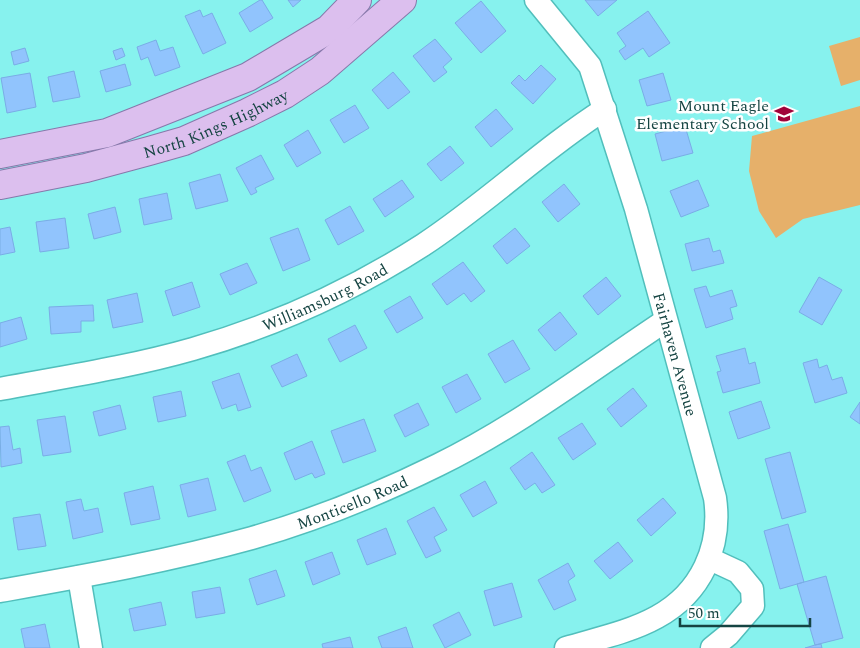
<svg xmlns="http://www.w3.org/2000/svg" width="860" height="648" font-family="Spectral,serif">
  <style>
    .green { fill: #e6b06a }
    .building { fill: #91c4fd; stroke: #7aade6 }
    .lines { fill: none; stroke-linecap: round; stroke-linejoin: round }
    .minor-casing { stroke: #51bfbc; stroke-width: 25 }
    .major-casing { stroke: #8778aa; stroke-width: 30 }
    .minor { stroke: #fff; stroke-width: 22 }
    .major { stroke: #dcbfee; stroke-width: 28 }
    .labels { text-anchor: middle; stroke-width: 5; stroke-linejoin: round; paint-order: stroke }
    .poi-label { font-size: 16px; fill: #154442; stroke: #fefefe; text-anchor: end }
    .street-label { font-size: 16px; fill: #154442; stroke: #fefefe }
  </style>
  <rect width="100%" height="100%" fill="#87f2ee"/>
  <path class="green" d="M860,37v43l-19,6 -12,-40z
    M860,106v99l-57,14 -27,19 -17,-27 -10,-40 3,-35z"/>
  <path class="building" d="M260,0h2l11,18 -23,14 -11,-19z
    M288,0h13l-8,7z
    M585,0h32l-19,16z
    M481,1l25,30 -25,22 -26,-30z
    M200,10l3,7 9,-4 14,30 -23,11 -18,-38z
    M648,11l22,32 -21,14 -6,-9 -18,12 -6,-9 7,-5 -9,-13z
    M435,39l17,20 -9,8 4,5 -13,10 -21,-26z
    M156,40l4,11 13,-4 7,20 -25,9 -7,-19 -7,3 -4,-13z
    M25,48l4,13 -15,4 -3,-13z
    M122,48l3,8 -9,4 -3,-9z
    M125,64l6,21 -25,7 -6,-21z
    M541,65l15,14 -23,25 -22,-21 8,-8 6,6z
    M74,71l6,26 -27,5 -5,-25z
    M393,72l17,20 -22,17 -16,-19z
    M30,73l6,34 -29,6 -6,-35z
    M663,73l8,27 -24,6 -8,-26z
    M355,105l14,23 -25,15 -14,-23z
    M496,109l17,20 -22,18 -16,-20z
    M685,126l8,27 -31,8 -7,-27z
    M308,130l13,23 -24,14 -13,-22z
    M450,146l14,17 -23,18 -14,-17z
    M261,155l13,24 -19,9 2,4 -6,3 -15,-27z
    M220,174l8,27 -32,8 -7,-26z
    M402,180l12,17 -29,20 -12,-18z
    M698,180l11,26 -28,11 -11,-26z
    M564,184l16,20 -22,18 -16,-20z
    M167,193l5,26 -28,6 -5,-26z
    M350,206l14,25 -26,14 -13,-25z
    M115,207l6,25 -27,7 -6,-25z
    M65,218l4,30 -29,4 -4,-30z
    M10,227l5,25 -15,3v-26z
    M298,228l12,32 -27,11 -13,-33z
    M515,228l15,18 -23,18 -14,-18z
    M709,238l4,14 7,-2 4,13 -32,8 -7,-27z
    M463,262l22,29 -14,11 -7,-9 -17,12 -15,-21z
    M247,263l10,20 -27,12 -10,-21z
    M606,277l15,19 -23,19 -15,-19z
    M819,277l23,13 -20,35 -23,-13z
    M192,282l8,25 -27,9 -8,-25z
    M706,286l4,11 22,-7 5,16 -7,2 3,11 -27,9 -12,-39z
    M137,293l6,29 -30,6 -6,-28z
    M410,296l13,22 -26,15 -13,-22z
    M93,305l1,16h-13v11l-30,2 -2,-27z
    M560,312l17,22 -22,17 -17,-21z
    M21,317l6,22 -27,8v-24z
    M355,325l12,23 -27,14 -12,-23z
    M513,340l17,29 -25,14 -17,-29z
    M745,348l4,16 6,-2 5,21 -37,10 -6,-21 4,-1 -5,-15z
    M297,354l10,22 -25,11 -11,-21z
    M817,359l2,9 8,-3 5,15 10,-3 5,16 -32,10 -12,-40z
    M239,373l12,34 -13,4 -2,-7 -14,5 -10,-27z
    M467,374l14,25 -25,14 -14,-26z
    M633,388l14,18 -26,21 -14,-18z
    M181,391l5,25 -28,6 -5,-25z
    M761,401l9,27 -32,11 -9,-27z
    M860,402v22l-10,-7z
    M418,403l11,22 -24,12 -11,-22z
    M120,405l6,24 -27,7 -6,-24z
    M65,416l6,36 -28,4 -6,-36z
    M364,419l12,32 -33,12 -12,-32z
    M582,423l14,21 -23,16 -15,-22z
    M9,426l4,24 7,-2 2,15 -21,4 -1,-40z
    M312,441l13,33 -10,4 -3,-5 -17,7 -11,-27z
    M532,452l23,33 -13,8 -7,-10 -10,7 -15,-22z
    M790,452l16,60 -24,7 -17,-60z
    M245,455l6,16 10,-4 10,24 -27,11 -17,-40z
    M208,478l8,32 -28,7 -8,-32z
    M485,481l12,22 -24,14 -13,-22z
    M153,486l7,33 -29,6 -7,-32z
    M663,498l13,15 -25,23 -14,-16z
    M81,499l3,12 14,-3 5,24 -30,7 -7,-37z
    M434,507l13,23 -13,7 7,14 -15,7 -19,-37z
    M40,514l6,32 -28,4 -5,-32z
    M788,524l16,58 -24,7 -16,-58z
    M386,528l10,26 -29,11 -10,-25z
    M618,542l15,19 -23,18 -16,-18z
    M332,552l8,22 -27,11 -8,-23z
    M568,563l7,13 -7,5 8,19 -22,10 -16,-30z
    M276,570l9,26 -28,9 -8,-26z
    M826,576l17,62 -28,7 -18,-61z
    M512,583l10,34 -28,9 -10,-35z
    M220,587l5,26 -29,5 -4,-26z
    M161,602l5,23 -32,6 -5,-22z
    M459,612l12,23 -26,13 -12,-23z
    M45,624l5,24h-25l-4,-19z
    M406,627l7,21h-31l-4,-11z
    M350,637l3,11h-30l-1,-4z
    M821,644l1,4h-17l10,-3z"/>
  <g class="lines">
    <g class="minor-casing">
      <g id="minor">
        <path id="s1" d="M536,0l54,66 46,143 79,289c7,49 -14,95 -58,119 -27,15 -61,22 -91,31"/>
        <path id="s2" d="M0,389c64,-12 130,-22 193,-40 80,-23 160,-59 230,-104 64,-42 118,-95 182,-136"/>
        <path d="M710,559l28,13 14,17 1,17 -25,29 -16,13"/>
        <path d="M79,577l12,71"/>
        <path id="s3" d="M0,591c84,-15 169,-30 252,-53 63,-18 127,-44 186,-73 80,-39 153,-95 227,-144"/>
      </g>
    </g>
    <g class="major-casing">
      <g id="major">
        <path d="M0,154l107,-21 141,-56 81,-48 28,-29"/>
        <path id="s4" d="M0,185l86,-17 63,-17 35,-10 63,-28 38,-19 35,-23 82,-71"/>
      </g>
    </g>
    <use href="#minor" class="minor"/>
    <use href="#major" class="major"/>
  </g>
  <defs>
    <g id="school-bare" transform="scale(1.5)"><path d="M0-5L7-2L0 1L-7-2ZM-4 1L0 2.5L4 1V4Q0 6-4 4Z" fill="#a1023a" stroke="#fefefe" stroke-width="2.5" paint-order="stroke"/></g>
  </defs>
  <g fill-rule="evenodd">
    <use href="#school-bare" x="784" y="114"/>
  </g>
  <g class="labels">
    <g class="poi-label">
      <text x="769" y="111">Mount Eagle<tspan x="769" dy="18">Elementary School</tspan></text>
    </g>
    <g class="street-label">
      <text dy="6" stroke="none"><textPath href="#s4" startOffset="225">North Kings Highway</textPath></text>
      <text dy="6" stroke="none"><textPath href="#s2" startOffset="339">Williamsburg Road</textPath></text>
      <text dy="6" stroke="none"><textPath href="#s1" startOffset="386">Fairhaven Avenue</textPath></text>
      <text dy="6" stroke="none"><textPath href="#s3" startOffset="364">Monticello Road</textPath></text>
    </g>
  </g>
  <path d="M680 618v8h130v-8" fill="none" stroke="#154442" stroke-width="2.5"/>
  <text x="688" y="618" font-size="15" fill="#154442" stroke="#fefefe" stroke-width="4" paint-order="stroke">50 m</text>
</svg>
